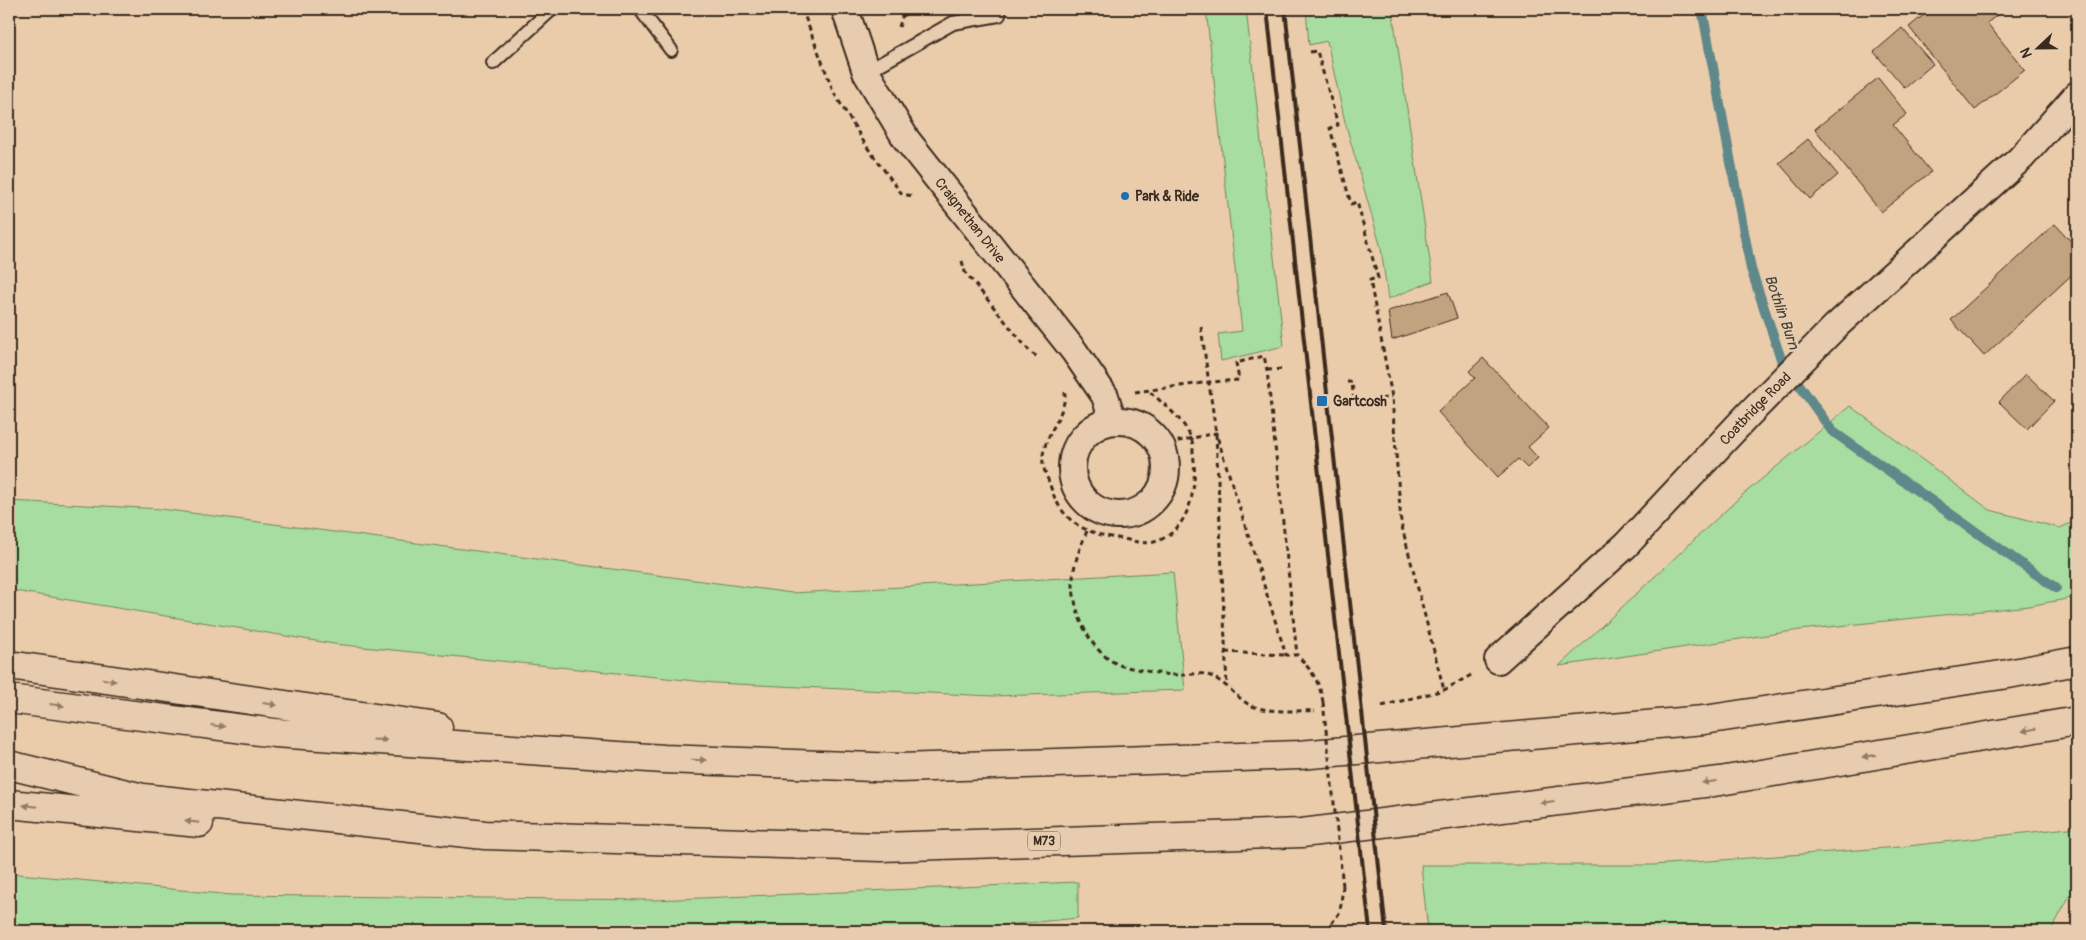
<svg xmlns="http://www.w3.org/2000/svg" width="2086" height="940" font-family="Pangolin,sans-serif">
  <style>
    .green { fill: #a7dda0; stroke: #71845f }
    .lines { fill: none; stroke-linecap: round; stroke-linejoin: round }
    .stream { stroke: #5f888a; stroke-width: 10 }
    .building { fill: #c2a380; stroke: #3b2a1e }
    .lane-casing { stroke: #3b2a1e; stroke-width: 16 }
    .street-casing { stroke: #3b2a1e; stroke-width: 30 }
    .highway-casing { stroke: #3b2a1e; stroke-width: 31 }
    .path { stroke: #3b2a1e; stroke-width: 3; stroke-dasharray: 5 4; stroke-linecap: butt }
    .lane { stroke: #e7ccaf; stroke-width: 12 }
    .street { stroke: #e7ccaf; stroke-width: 26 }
    .highway { stroke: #e7ccaf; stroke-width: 28 }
    .rail { stroke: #3b2a1e; stroke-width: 4 }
    .path-bridge { stroke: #3b2a1e; stroke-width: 3; stroke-dasharray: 5 4; stroke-linecap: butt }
    .oneway { fill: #917b66 }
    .poi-dot { fill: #1f6fb2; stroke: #e7ccaf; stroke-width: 2 }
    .labels { text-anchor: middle; stroke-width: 5; stroke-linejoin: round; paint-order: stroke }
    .shield { fill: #e7ccaf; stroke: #6f5b4a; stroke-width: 1 }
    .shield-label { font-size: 12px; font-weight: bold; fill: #3b2a1e }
    .poi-label { font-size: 14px; font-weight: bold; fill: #3b2a1e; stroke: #e7ccaf; text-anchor: start }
    .street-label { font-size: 14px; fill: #3b2a1e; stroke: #e7ccaf }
    .water-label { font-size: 15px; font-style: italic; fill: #444239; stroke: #e7ccaf }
  </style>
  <rect width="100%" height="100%" fill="#eaccab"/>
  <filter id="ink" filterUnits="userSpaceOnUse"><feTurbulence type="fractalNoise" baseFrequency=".02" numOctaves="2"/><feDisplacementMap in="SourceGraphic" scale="10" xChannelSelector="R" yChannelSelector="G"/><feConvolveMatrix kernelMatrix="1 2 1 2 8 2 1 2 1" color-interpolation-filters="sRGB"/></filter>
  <g filter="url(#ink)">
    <path class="green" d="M1206,9h40l38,337 -63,15 -3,-27 24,-3z
      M1306,9h86l41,272 -45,18 -7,-51 -36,-126 -18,-81 -18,4z
      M1850,406l140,104 70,18 17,-8v77l-48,9 -229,24 -241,36 181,-169z
      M9,501l152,8 631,84 381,-21 12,118 -192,6 -278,-13 -381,-39 -325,-54z
      M2077,827v55l-26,49h-623l-7,-66h232l246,-18z
      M9,873l222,22 423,5 424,-18v36l-133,13h-936z"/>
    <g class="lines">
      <path class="stream" d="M1702,9l49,260 30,90 51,72 224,157"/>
    </g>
    <path class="building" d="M1931,9h68l2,3 -14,11 38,47 -50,40 -66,-83z
      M1902,28l31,36 -28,24 -31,-36z
      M1878,78l29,36 -14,11 38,47 -50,40 -66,-83z
      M1808,139l30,36 -28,24 -31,-36z
      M2055,224l22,24v22l-93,86 -33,-36z
      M1448,292l9,26 -65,22 -4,-29z
      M1483,358l66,70 -21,19 10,11 -11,10 -9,-9 -20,18 -60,-65 37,-34 -6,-7z
      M2026,374l28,27 -27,28 -28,-27z"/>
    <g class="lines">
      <g class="lane-casing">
        <path id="lane" d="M640,9l31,41
          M493,63l59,-54
          M866,72l87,-49 46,-8"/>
      </g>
      <g class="street-casing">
        <g id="street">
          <path id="s1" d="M845,9l21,63 40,67 168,212 31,45 8,25"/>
          <circle cx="1119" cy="468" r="47"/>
          <path id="s2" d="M1498,660l128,-115 122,-130 88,-89 185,-168 56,-63"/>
        </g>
      </g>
      <g class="highway-casing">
        <path id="highway" d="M9,665l429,62
          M9,699l266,34 389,26 235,9 400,-13 405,-35 304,-46 69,-13
          M9,765l134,33 342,37 396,12 421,-14 418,-52 357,-60
          M9,804l190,19"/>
      </g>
      <path class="path" d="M802,9l32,84 33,54 35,47 10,2
        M899,27l3,-10 8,-8
        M1310,52l7,-1 21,74 -8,3 21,76 6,-2 21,76 -8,2 22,117 9,126 43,167
        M962,261l3,11 66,81 7,4
        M1201,327l15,106 11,254
        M1267,370l17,-1
        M1347,382h5l2,21 38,-6
        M1065,392c1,25 -25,46 -22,72 1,7 5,15 7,21 12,39 36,49 74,54 8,2 22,5 30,3 37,-10 44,-58 39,-89 0,-5 0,-11 -2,-15 -8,-20 -28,-34 -43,-48
        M1135,392l75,-10 29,-2 -3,-17 28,-7 3,14 30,285
        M1160,445l56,-12 70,222h11c15,16 22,25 26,47
        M1087,531c-7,17 -14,33 -14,51 0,32 19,77 53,85 16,3 36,8 52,8 10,1 20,-4 30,0 15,5 26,20 40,29 18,10 47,6 67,7
        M1225,652l61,3
        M1382,706l62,-16 29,-16
        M1326,931l14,-19 3,-26"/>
      <use href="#lane" class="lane"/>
      <use href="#street" class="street"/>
      <use href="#highway" class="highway"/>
      <path class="rail" d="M1267,9l103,922
        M1285,9l101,922"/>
      <path class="path-bridge" d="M1323,702l20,184"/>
    </g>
    <defs><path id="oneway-solid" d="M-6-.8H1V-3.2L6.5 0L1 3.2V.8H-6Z" transform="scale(1.25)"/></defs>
    <g class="oneway">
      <use href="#oneway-solid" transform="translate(109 680) rotate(9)"/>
      <use href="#oneway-solid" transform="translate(270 704) rotate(8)"/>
      <use href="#oneway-solid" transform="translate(57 705) rotate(8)"/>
      <use href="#oneway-solid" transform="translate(218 726) rotate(7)"/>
      <use href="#oneway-solid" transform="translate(2029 730) rotate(169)"/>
      <use href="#oneway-solid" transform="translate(380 740) rotate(4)"/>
      <use href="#oneway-solid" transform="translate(1869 756) rotate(171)"/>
      <use href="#oneway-solid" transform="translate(699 760) rotate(2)"/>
      <use href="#oneway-solid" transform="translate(1709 782) rotate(173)"/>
      <use href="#oneway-solid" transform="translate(1547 802) rotate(173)"/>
      <use href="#oneway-solid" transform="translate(30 806) rotate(-174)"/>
      <use href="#oneway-solid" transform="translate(192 822) rotate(-174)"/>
    </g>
  </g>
  <g class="poi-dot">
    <circle cx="1125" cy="196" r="5"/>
    <rect x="1316" y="395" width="12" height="12" rx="2.5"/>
  </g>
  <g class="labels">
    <rect class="shield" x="1028" y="831.5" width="32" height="19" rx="4"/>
    <g class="shield-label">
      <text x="1044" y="845">M73</text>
    </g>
    <g class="poi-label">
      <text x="1135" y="201">Park &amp; Ride</text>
      <text x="1333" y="406">Gartcosh</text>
    </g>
    <g class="street-label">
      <text dy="5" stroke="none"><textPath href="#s1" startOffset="248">Craignethan Drive</textPath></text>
      <text dy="5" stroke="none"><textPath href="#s2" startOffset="360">Coatbridge Road</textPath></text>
    </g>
    <g class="water-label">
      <text transform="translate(1782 312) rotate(71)" y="5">Bothlin Burn</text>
    </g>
  </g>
  <rect width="2086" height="940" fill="none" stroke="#e7ccaf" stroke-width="30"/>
  <rect x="15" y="15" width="2056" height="910" fill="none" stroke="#3b2a1e" stroke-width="2" filter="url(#ink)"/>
  <g transform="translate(2038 48) rotate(248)" stroke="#e7ccaf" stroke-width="4" paint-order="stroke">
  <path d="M0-4L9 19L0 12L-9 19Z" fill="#3b2a1e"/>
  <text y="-8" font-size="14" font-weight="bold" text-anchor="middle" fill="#3b2a1e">N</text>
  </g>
</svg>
